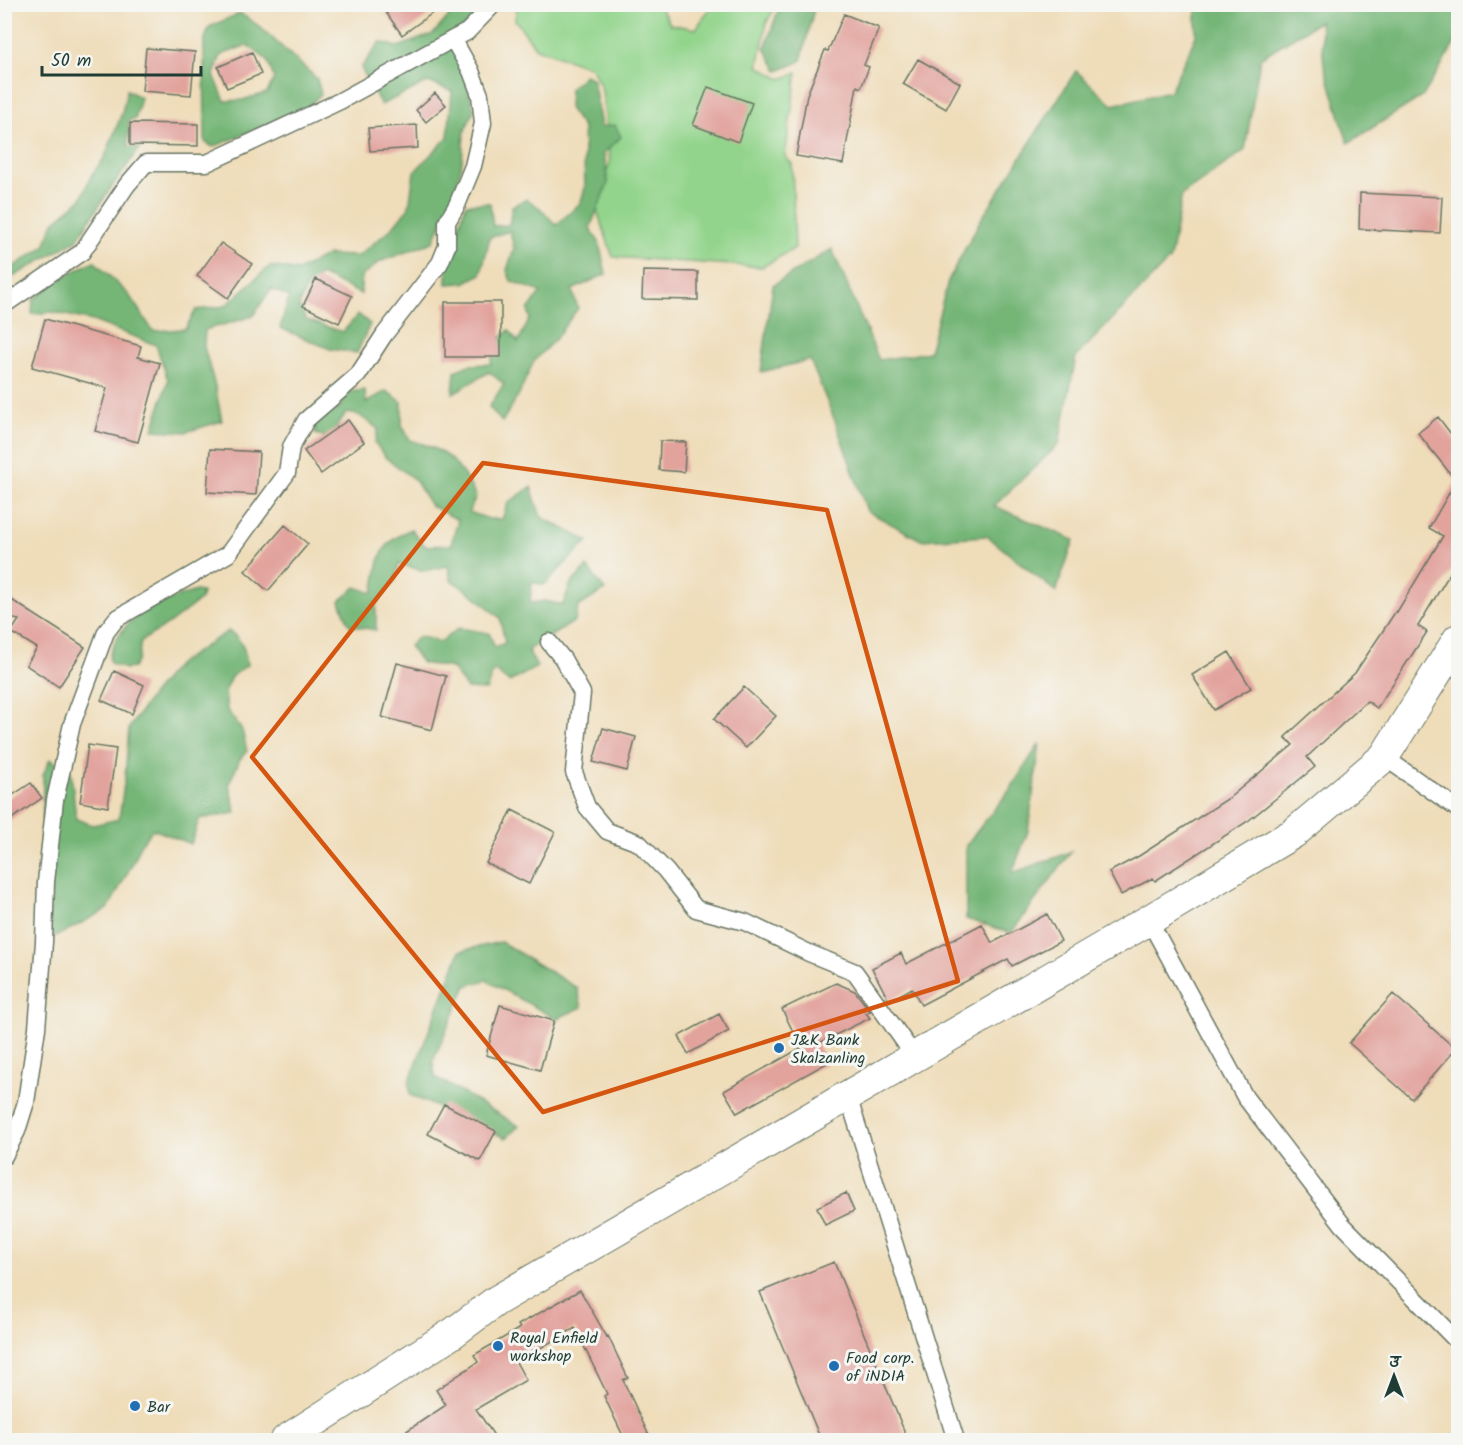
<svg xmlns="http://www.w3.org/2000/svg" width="1463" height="1445" font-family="Kalam,'Playpen Sans Deva',sans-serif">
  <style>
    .green { fill: #92d48b; stroke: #588860; stroke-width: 1.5 }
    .forest { fill: #75b677; stroke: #4a7a56; stroke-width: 1.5; fill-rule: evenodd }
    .building { fill: #e2a39d }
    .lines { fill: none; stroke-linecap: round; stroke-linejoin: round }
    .street-casing { stroke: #687563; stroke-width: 19 }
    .highway-casing { stroke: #687563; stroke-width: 32 }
    .street { stroke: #fff; stroke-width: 16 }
    .highway { stroke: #fff; stroke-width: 30 }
    .marked { fill: none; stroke: #d45610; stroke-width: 4.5; stroke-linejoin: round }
    .poi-dot { fill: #1f6fb2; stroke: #f6f6f2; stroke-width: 2 }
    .labels { text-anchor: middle; stroke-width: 6; stroke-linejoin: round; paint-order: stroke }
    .poi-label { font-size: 16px; fill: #1f3d34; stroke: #f6f6f2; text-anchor: start }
  </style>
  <rect width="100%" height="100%" fill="#f6f6f2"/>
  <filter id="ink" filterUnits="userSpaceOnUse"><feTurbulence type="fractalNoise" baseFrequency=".0167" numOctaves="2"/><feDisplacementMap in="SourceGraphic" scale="12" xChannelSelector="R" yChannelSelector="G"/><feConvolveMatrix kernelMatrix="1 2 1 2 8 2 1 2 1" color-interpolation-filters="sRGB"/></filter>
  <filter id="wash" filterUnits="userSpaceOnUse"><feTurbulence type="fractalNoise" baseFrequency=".008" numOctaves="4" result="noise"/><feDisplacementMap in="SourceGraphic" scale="24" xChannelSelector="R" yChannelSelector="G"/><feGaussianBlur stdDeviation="1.35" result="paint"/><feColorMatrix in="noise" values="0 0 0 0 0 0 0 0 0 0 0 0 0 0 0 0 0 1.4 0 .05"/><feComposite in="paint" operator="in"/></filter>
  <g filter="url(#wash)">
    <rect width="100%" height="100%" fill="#efddba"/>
    <path class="green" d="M663,4l-3,3 10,17 26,5 16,-24h64l-9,17 -9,44 23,13 16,-6 -12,83 7,8 3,84 -33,19 -149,-10 -18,-52 15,-43 -8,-72 -10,-22 -56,-20 -21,-28 2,-15z"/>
    <path class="forest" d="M451,5h23l1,12 -14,12 4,47 9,34 -10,23 -2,29 -8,34 -21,46 -54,20 -18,15v17l-40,-19 -13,9 -9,22 7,14 37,12 15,-18 12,10 -13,29 -27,-4 -50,-21 9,-31 -18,-8 -18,27 -48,14 -1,17 11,39 7,35 -36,11 -33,-2 15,-50 -12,-35 -63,-24 -40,-9 -21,2 1,-14 25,-20 36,-19 35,34 24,36 32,-2 11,-19 29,-4 45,-40 28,5 29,-16 31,1 33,-27 18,-22 5,-35 34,-35 4,-46 -24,-9 -47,23 -20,-37 19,-26 18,5 35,-13 18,-20z
      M780,5h35l-14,56 -23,10 -13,-23z
      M1196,5h262v33l-35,58 -75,47 -24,-78 -4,-44 -60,37 -15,92 -63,45 -12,64 -94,98 -17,87 -65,62 80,34 -18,52 -69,-56 -66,4 -54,-29 -32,-90 -25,-61 -49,12 12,-87 59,-36 47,111 50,-8 19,-71 32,-60 96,-150 37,34 57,-14 26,-55z
      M240,13l19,13 58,53 4,15 -17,16 -91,37 -8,-5 -1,-100 5,-15zM247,45l20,15 7,18 -7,15 -25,7 -17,1 -11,-26 7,-20z
      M585,75l8,4 8,48 14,-2 6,12 -17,16 4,30 -18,45 9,14 7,32 -34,16 6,18 -22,30 -22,23 -16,35 -16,26 -13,-15 15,-23 -15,-12 -36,21 2,-22 14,-6 22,-1 3,-20 15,-14 9,12 12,-24 -2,-8 13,-18 -30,-11 -4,-11 7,-21 -4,-18 -20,6 -9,37 -17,9 -17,1v-19l19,-61 24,-1 3,23 16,-1 3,-19 15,-7 13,9 16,17 24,-21 5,-16 -2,-60 -14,-20 1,-20z
      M127,90l14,8 -6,21 -6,1 -1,27 12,1 -32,44 -31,48 -64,37 -6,-2 3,-6 35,-23 9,-24 27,-23 10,-23 14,-19 17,-44z
      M365,390l1,13 20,-12 16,11v23l8,15c38,10 48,22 66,56l-7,16 20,7h13l6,-16 23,-16 10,30 47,24 -44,44 -12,-3 -2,21 15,-2 18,4 7,-20 17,-18 18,23 -27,17 -3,14 -47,29 9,17 -28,15 -15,-12 -8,20 -19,-1 -15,-21 -30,-5 -13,-17 10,-10 21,6 19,-14 30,5 6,14 10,-4 -5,-25 -24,-21 -25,-17 -3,-14 -24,5 -25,-7 -4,17 -19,23v26l-27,-5 -9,-24 16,-14 17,6c7,-35 3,-47 38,-64l14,17 26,-1 7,-25 -27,-14 -16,-26 -29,-22 -11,-15 3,-14 -19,-14 -13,-2 -17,25 -14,-4v-14l17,-15 6,5 10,-18z
      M196,591l6,1 -1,7 -32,25 -28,17 -3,19 -5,8 -8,1 -15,-6c-2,-8 1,-12 4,-19 14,-31 50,-44 82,-53z
      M228,631c14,7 18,20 19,34l-16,12 -6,13 2,20 15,20 5,21 -7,8 -11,25 7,29 -37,6 -8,25 -38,-15 -13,16 -3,10 -29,54 -51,27 -18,-4 4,-99v-58l7,-16 21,13 5,47 17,6 26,-6 6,-42 4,-49 25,-36 24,-28z
      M1040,743l-12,88 -16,42 59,-21 -60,81 -45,-14v-74l43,-54z
      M501,942l76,46 5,19 -26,12 -70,-39 -20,6 -33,75 2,16 84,49 -13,12 -96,-43 -1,-13 51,-131z"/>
    <g id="blocks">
      <path class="building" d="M380,4h65l-43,31z
        M844,14l35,14 -15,37 5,2 -8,21 -4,-2 -14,78 -47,-8 11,-61 18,-45 3,1z
        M146,48l49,4 -4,43 -49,-4z
        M252,52l9,22 -34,14 -9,-21z
        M918,59l42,24 -14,26 -43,-25z
        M708,87l44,16 -14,39 -45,-17z
        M435,93l11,12 -20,17 -10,-12z
        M130,123l68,1v22l-68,-1z
        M417,125l1,23 -48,3 -2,-23z
        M1360,193l82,4 -2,36 -81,-4z
        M221,243l31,21 -24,34 -31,-22z
        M643,271l55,1v28l-56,-1z
        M316,279l36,17 -13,27 -36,-17z
        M445,302h56v55h-56z
        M45,319l96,27 -3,11 22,6 -22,79 -43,-11 12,-43 -75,-21z
        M1438,417l20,26v117l-40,66 9,6 -50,76 -10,-7 -60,56 8,10 -67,54 -93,60 -2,-3 -32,17 -12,-23 30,-16 90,-58 64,-53 -8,-8 70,-64 41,-62 1,1 46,-76 -14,-8 27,-47 -38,-48z
        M348,420l16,22 -43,32 -17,-23z
        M660,441l26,1 -2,30 -25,-2z
        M210,449l49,3 -3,43 -49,-3z
        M285,525l23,19 -40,47 -23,-20z
        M4,595l81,52 -26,40 -33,-22 11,-17 -26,-16 8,-12 -15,-3z
        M1229,652l22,36 -37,22 -22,-35z
        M397,663l49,13 -14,54 -50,-13z
        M114,671l30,14 -12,29 -31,-14z
        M744,687l32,29 -30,32 -32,-29z
        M603,728l33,9 -9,34 -34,-9z
        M88,745l28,4 -8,58 -28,-5z
        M31,783l11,15 -38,26v-23z
        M512,810l43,22 -26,52 -43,-21z
        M1047,914l14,27 -49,25 -4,-7 -87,46 -9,-17 -23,13 -17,-33 29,-15 5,11 76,-40 10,19z
        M836,983l19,8 15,20 -4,2 4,5 -53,26 10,19 -90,50 -13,-22 77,-43 -19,-39z
        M1393,994l63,55 -44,50 -63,-56z
        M500,1005l54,16 -14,49 -54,-15z
        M719,1014l10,17 -41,23 -9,-18z
        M444,1104l52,27 -16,30 -52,-27z
        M846,1193l8,18 -29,14 -8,-18z
        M834,1262l74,178h-87l-61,-148z
        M580,1290l27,47 1,-1 20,42 -5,2 28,60h-26l-21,-44 3,-2 -32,-66 -59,34 10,18 -50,29 21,31h-104l53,-35 -10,-15 42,-28 -4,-7 46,-27 -2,-3z"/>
    </g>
  </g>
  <g filter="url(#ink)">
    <use href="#blocks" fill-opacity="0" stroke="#687563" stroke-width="1.5"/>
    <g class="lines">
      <g class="street-casing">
        <path id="street" d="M4,305l78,-53 45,-67 19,-22h61l133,-62 113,-62 14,-7 27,-28
          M549,642l14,17 19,34 -8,79 13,35 20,24 32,12 27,28 30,38 49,13 64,31 46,19 60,85
          M1384,757l74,52
          M1149,920l96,177 98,128 115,117
          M848,1096l108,344
          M4,1156l13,-25 9,-29 11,-74 7,-86 2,-60 9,-82 17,-76 34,-92 10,-13 112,-65 59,-81 4,-26 15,-27 52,-45 26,-40 56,-72 7,-17v-24l10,-17 16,-39 10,-43 -3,-28 -9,-24 -18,-32"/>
      </g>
      <g class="highway-casing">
        <path id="highway" d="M286,1440l167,-107 43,-32 653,-381 145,-87 90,-76 74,-118"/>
      </g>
      <use href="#street" class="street"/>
      <use href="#highway" class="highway"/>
    </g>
  </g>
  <path class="marked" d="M483,463l344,47 131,471 -415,131 -291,-355z"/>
  <g class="poi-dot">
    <circle cx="779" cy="1048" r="6"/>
    <circle cx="498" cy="1346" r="6"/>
    <circle cx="834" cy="1366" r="6"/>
    <circle cx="135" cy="1406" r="6"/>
  </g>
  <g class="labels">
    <g class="poi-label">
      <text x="791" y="1045">J&amp;K Bank<tspan x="791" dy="18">Skalzanling</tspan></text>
      <text x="510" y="1343">Royal Enfield<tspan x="510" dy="18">workshop</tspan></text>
      <text x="846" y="1363">Food corp.<tspan x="846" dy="18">of iNDIA</tspan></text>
      <text x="147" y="1412">Bar</text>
    </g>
  </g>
  <rect width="1463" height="1445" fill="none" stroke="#f6f6f2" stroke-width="24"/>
  <g transform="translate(1394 1376)" stroke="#f6f6f2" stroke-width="4.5" paint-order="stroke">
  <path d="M0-4.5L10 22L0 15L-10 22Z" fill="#1f3d34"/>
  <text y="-9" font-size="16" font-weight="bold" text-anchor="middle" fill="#1f3d34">उ</text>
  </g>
  <path d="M42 66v9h159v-9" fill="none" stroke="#1f3d34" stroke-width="3"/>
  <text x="51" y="66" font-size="18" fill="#1f3d34" stroke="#f6f6f2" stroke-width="4.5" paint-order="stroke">50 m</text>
</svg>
